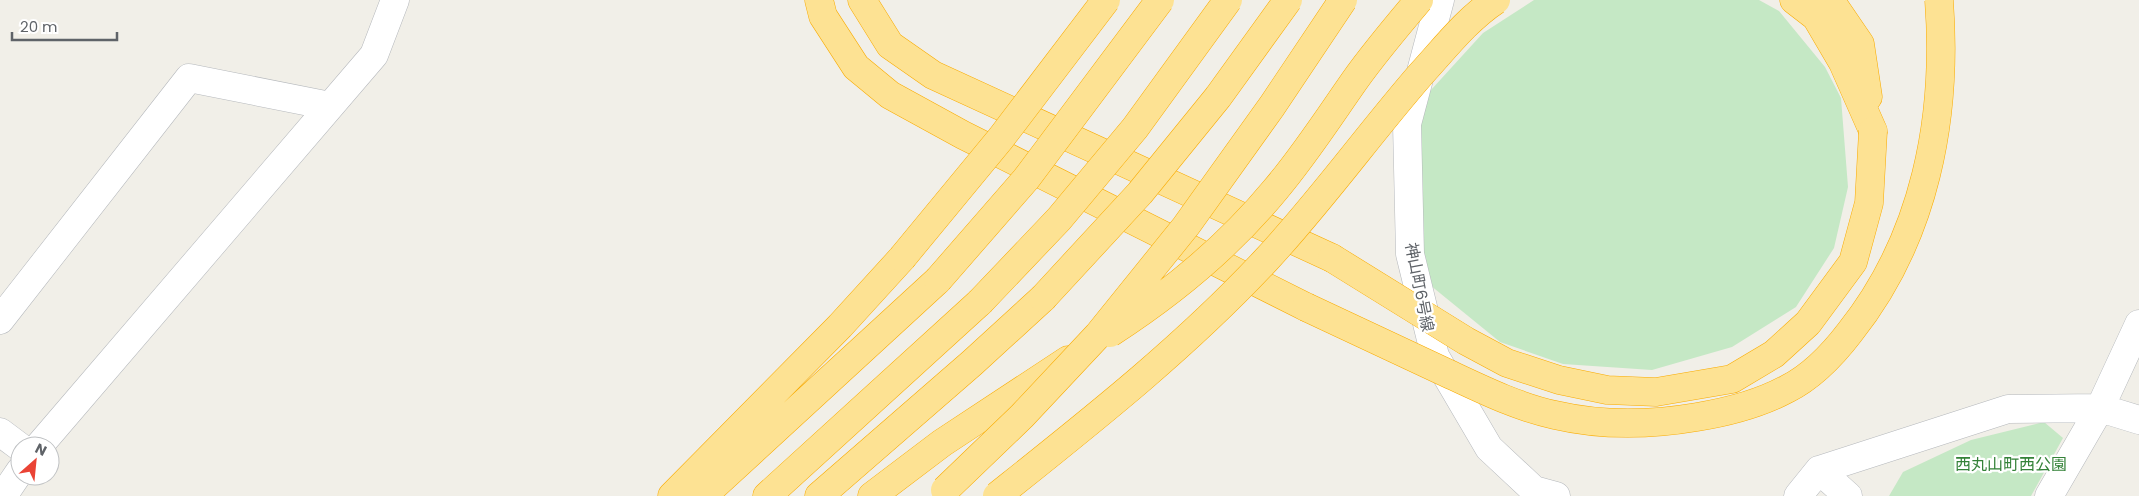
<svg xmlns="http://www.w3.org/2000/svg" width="2139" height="496" font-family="Poppins,'Noto Sans JP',sans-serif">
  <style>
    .green { fill: #c5e8c5 }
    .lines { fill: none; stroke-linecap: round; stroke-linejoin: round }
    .minor-casing { stroke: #b5b8bc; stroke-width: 29 }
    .highway-casing { stroke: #f9ab00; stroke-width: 29 }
    .minor { stroke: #fff; stroke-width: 28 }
    .highway { stroke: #fde293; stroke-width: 28 }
    .highway-bridge-casing { stroke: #f9ab00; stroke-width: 29; stroke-linecap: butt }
    .highway-bridge { stroke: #fde293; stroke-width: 28 }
    .labels { text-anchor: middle; stroke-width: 4.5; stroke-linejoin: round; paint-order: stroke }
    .street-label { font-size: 16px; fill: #5f6368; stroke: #fff }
    .park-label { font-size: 16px; fill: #348238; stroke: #fff }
  </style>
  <rect width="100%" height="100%" fill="#f1efe8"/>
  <path class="green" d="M1534,0h225l20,11 46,56 16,31 7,89 -14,61 -38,59 -64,40 -80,23 -89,-6 -63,-22 -70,-57 -12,-60 2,-123 63,-69z
    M2044,422l19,16 -32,58h-142l14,-24 68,-32z"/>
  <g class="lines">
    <g class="minor-casing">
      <path id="minor" d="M1440,0l-33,124 3,130 25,102 54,92 45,42 22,6
        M0,320l189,-242 141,28
        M0,432l20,15
        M39,446l335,-391 21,-55
        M1819,470l189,-61 92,-1 39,12
        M3,496l17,-25
        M1798,496l21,-26 29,26
        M2049,496l51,-88 39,-84"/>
    </g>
    <g class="highway-casing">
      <path id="highway" d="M819,0l4,16 33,51 34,28 73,40 343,172
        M862,0l28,45 43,30 399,183
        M1794,0l22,17 27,46 30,68
        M1830,0l30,44 8,53
        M672,496l168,-170 62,-68
        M703,496l235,-216
        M767,496l213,-194
        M819,496l153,-133 71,-65
        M872,496l70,-53 126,-83"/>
    </g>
    <use href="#minor" class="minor"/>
    <use href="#highway" class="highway"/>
    <g class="highway-bridge-casing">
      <path id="highway-bridge" d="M902,258l99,-120 105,-138
        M1332,258l134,83 41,22 52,17 48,10 49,2 76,-13 42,-25 34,-31 45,-61 16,-59 4,-72
        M938,280l88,-101 134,-179
        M1043,298l97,-105 78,-96 70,-97
        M980,302l79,-83 76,-91 93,-128
        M1306,307c48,22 95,45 143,67 34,16 69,33 106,41 47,11 95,10 142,2 31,-5 62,-13 90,-28 24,-12 47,-36 63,-57 75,-94 98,-214 89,-332
        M1110,333c62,-40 118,-86 165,-143 29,-34 54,-73 80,-110 20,-28 42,-54 64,-80
        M945,490l77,-74 76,-81 88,-109 86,-120 71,-106
        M997,496c94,-75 187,-148 269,-236 55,-59 102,-125 155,-186 23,-25 46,-55 75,-74"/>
    </g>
    <use href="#highway-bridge" class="highway-bridge"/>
  </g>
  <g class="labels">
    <g class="street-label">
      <text transform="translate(1420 287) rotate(79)" y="6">神山町6号線</text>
    </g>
    <g class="park-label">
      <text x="2011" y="470">西丸山町西公園</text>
    </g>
  </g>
  <g transform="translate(35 461) rotate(27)"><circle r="24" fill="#ffffff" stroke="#bfc1c3"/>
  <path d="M0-4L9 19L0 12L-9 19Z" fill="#ea4335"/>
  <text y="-8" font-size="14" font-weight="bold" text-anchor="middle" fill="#5f6368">N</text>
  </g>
  <path d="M12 32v8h105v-8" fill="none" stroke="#5f6368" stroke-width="2.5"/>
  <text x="20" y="32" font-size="15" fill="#5f6368" stroke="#ffffff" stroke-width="4" paint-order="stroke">20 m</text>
</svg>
